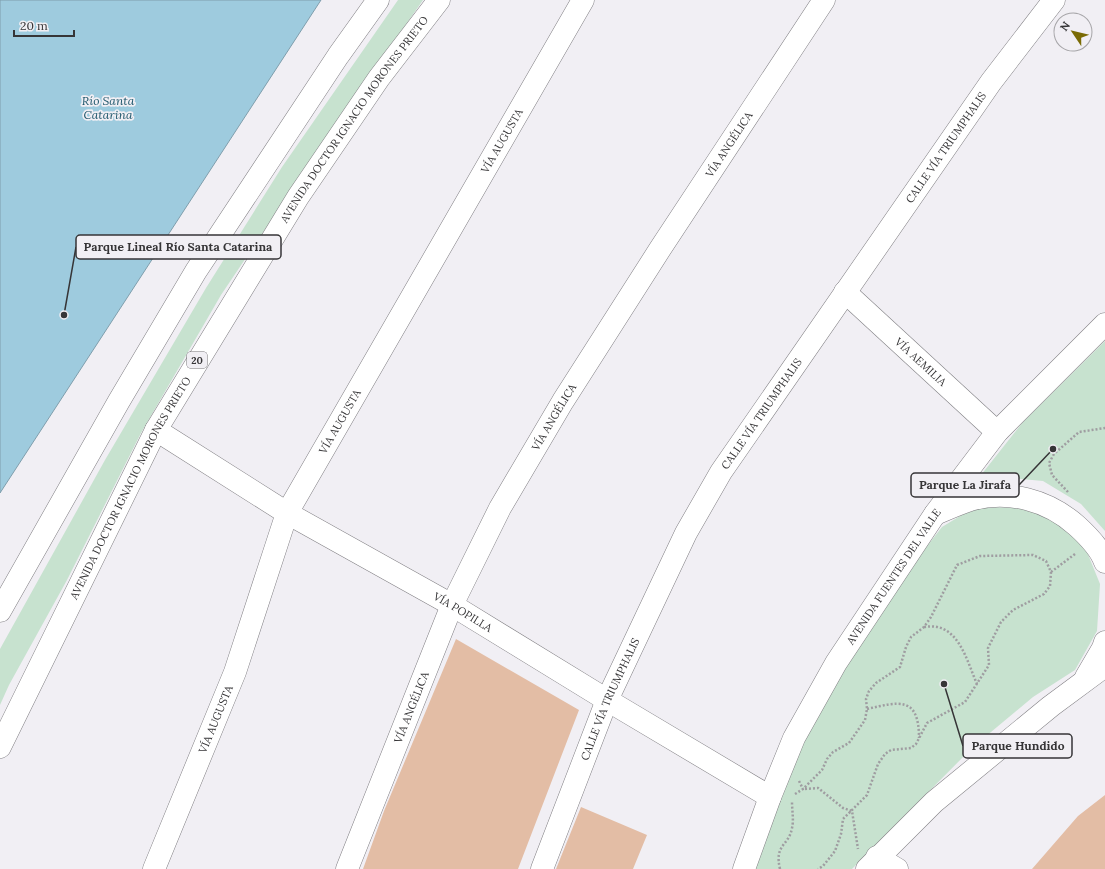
<svg xmlns="http://www.w3.org/2000/svg" width="1105" height="869" font-family="Lora,serif">
  <style>
    .green { fill: #c7e2cf }
    .water { fill: #9ecbde; stroke: #7f9eac }
    .building { fill: #e3bda5 }
    .lines { fill: none; stroke-linecap: round; stroke-linejoin: round }
    .minor-casing { stroke: #807f83; stroke-width: 23 }
    .major-casing { stroke: #807f83; stroke-width: 23 }
    .path { stroke: #9f9da1; stroke-width: 2.5; stroke-dasharray: 2 2; stroke-linecap: butt }
    .minor { stroke: #fff; stroke-width: 22 }
    .major { stroke: #fff; stroke-width: 22 }
    .labels { text-anchor: middle; stroke-width: 3.5; stroke-linejoin: round; paint-order: stroke }
    .shield { fill: #f1eff4; stroke: #6e6d70; stroke-width: 1 }
    .shield-label { font-size: 10px; font-weight: bold; fill: #363537 }
    .street-label { font-size: 11px; fill: #363537; stroke: #f1eff4 }
    .water-label { font-size: 12px; font-style: italic; fill: #20586d; stroke: #f1eff4 }
    .leader { fill: none; stroke: #363537; stroke-width: 1.5 }
    .callout-dot { fill: #363537; stroke: #f1eff4; stroke-width: 1.5 }
    .callout { fill: #f1eff4; stroke: #363537; stroke-width: 1.5 }
    .callout-label { font-size: 12px; text-anchor: middle; font-weight: bold; fill: #363537 }
  </style>
  <rect width="100%" height="100%" fill="#f1eff4"/>
  <path class="green" d="M398,0h25l-112,161 -90,134 -80,138 -74,147 -58,105 -9,20v-56l105,-189 101,-172 76,-121z
    M1105,341v190l-24,-27 -38,-23 -62,-6 42,-53z
    M975,507l62,1 46,34 17,42 -3,47 -22,39 -42,27 -60,50 -121,122h-97l43,-128 97,-154 47,-60z"/>
  <path class="water" d="M0,0h321l-321,493z"/>
  <path class="building" d="M456,639l123,71 -61,159h-155l21,-58z
    M1105,795v74h-73l46,-53z
    M581,807l66,28 -14,34h-77z"/>
  <g class="lines">
    <g class="minor-casing">
      <g id="minor">
        <path id="s1" d="M845,292l152,140"/>
        <path id="s2" d="M156,430l131,83 165,92 155,95 163,97"/>
        <path d="M935,514c12,-5 23,-10 35,-14 38,-11 78,0 107,26 11,10 23,22 28,36"/>
        <path d="M1086,677l17,-29 2,-6"/>
        <path d="M877,857l20,12"/>
        <path id="s3" d="M154,869l81,-197 52,-159 296,-513"/>
        <path id="s4" d="M347,869l105,-264 48,-97 63,-107 97,-152 164,-249"/>
        <path id="s5" d="M542,869l65,-169 79,-167 35,-61 270,-390 63,-82"/>
        <path id="s6" d="M744,869l26,-72 24,-59 42,-75 99,-149 62,-82 108,-108"/>
        <path d="M867,869l67,-67 117,-96 54,-40"/>
      </g>
    </g>
    <g class="major-casing">
      <g id="major">
        <path d="M0,611l119,-210 77,-130 142,-215 40,-56"/>
        <path id="s7" d="M0,747l156,-317 142,-233 81,-119 60,-78"/>
      </g>
    </g>
    <path class="path" d="M1068,492l-16,-17 -3,-12 5,-9 25,-22 26,-4
      M1051,572l24,-18
      M924,627c34,-6 42,32 53,57
      M867,709c31,-7 52,-14 52,29
      M799,781l4,8
      M805,789l13,-1 25,20 9,3 6,38
      M795,794l8,-5 19,-19 5,-11 6,-7 16,-9 16,-23 2,-11 -1,-10 3,-8 7,-8 24,-16 6,-20 5,-10 13,-10 7,-10 26,-52 23,-9 53,-1 13,6 5,11 -1,14 -6,8 -31,16 -12,12 -13,26 1,17 -24,37 -38,21 -11,21 -5,4 -20,2 -6,4 -7,10 -11,31 -24,24 -2,15 -6,17 -12,15 -5,3
      M780,869c-6,-25 9,-23 12,-41 2,-8 0,-17 0,-26"/>
    <use href="#minor" class="minor"/>
    <use href="#major" class="major"/>
  </g>
  <g class="labels">
    <rect class="shield" x="187" y="352" width="20" height="16" rx="3"/>
    <g class="shield-label">
      <text x="197" y="364">20</text>
    </g>
    <g class="street-label">
      <text dy="4" stroke="none"><textPath href="#s7" startOffset="722">AVENIDA DOCTOR IGNACIO MORONES PRIETO</textPath></text>
      <text dy="4" stroke="none"><textPath href="#s3" startOffset="810">VÍA AUGUSTA</textPath></text>
      <text dy="4" stroke="none"><textPath href="#s4" startOffset="822">VÍA ANGÉLICA</textPath></text>
      <text dy="4" stroke="none"><textPath href="#s5" startOffset="831">CALLE VÍA TRIUMPHALIS</textPath></text>
      <text dy="4" stroke="none"><textPath href="#s1" startOffset="103">VÍA AEMILIA</textPath></text>
      <text dy="4" stroke="none"><textPath href="#s5" startOffset="507">CALLE VÍA TRIUMPHALIS</textPath></text>
      <text dy="4" stroke="none"><textPath href="#s4" startOffset="498">VÍA ANGÉLICA</textPath></text>
      <text dy="4" stroke="none"><textPath href="#s3" startOffset="486">VÍA AUGUSTA</textPath></text>
      <text dy="4" stroke="none"><textPath href="#s7" startOffset="290">AVENIDA DOCTOR IGNACIO MORONES PRIETO</textPath></text>
      <text dy="4" stroke="none"><textPath href="#s6" startOffset="330">AVENIDA FUENTES DEL VALLE</textPath></text>
      <text dy="4" stroke="none"><textPath href="#s2" startOffset="357">VÍA POPILLA</textPath></text>
      <text dy="4" stroke="none"><textPath href="#s5" startOffset="183">CALLE VÍA TRIUMPHALIS</textPath></text>
      <text dy="4" stroke="none"><textPath href="#s4" startOffset="174">VÍA ANGÉLICA</textPath></text>
      <text dy="4" stroke="none"><textPath href="#s3" startOffset="162">VÍA AUGUSTA</textPath></text>
    </g>
    <g class="water-label">
      <text x="108" y="105">Río Santa<tspan x="108" dy="14">Catarina</tspan></text>
    </g>
  </g>
  <path class="leader" d="M64 315L76 247M1053 449L1019 485M944 684L963 746"/>
  <g class="callout-dot">
    <circle cx="64" cy="315" r="4"/>
    <circle cx="1053" cy="449" r="4"/>
    <circle cx="944" cy="684" r="4"/>
  </g>
  <g class="callout">
    <rect x="76" y="235" width="205" height="24" rx="4"/>
    <rect x="911" y="473" width="108" height="24" rx="4"/>
    <rect x="963" y="734" width="109" height="24" rx="4"/>
  </g>
  <g class="callout-label">
    <text x="178" y="251">Parque Lineal Río Santa Catarina</text>
    <text x="965" y="489">Parque La Jirafa</text>
    <text x="1018" y="750">Parque Hundido</text>
  </g>
  <g transform="translate(1073 32) rotate(305)"><circle r="19" fill="#f1eff4" stroke="#a6a5a8"/>
  <path d="M0-3L7 15L0 10L-7 15Z" fill="#7a6b04"/>
  <text y="-6" font-size="11" font-weight="bold" text-anchor="middle" fill="#363537">N</text>
  </g>
  <path d="M14 30v6h60v-6" fill="none" stroke="#363537" stroke-width="2"/>
  <text x="20" y="30" font-size="12" fill="#363537" stroke="#f1eff4" stroke-width="3" paint-order="stroke">20 m</text>
</svg>
